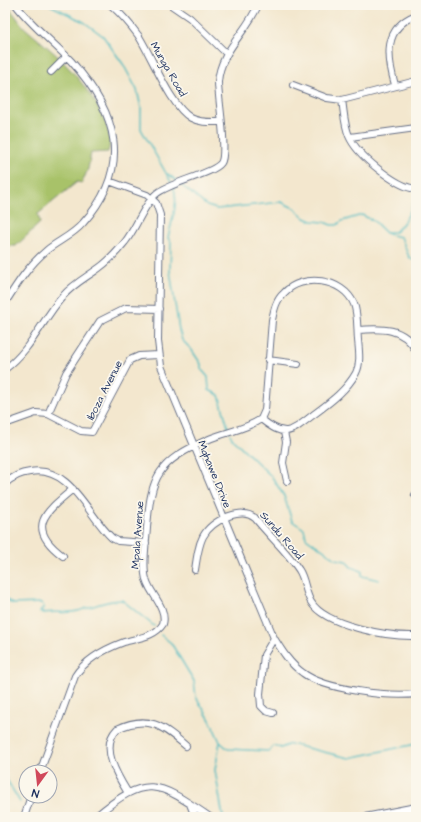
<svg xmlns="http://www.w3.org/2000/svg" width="421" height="822" font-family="'Architects Daughter',sans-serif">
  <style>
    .green { fill: #a8c269; stroke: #627864 }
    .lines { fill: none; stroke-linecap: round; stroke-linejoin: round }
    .stream { stroke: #4bbac0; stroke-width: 1.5 }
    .minor-casing { stroke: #676f85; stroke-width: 8 }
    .minor { stroke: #fff; stroke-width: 6 }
    .labels { text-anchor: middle; stroke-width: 3.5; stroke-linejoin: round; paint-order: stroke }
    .street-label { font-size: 11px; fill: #1b2f5e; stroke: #fbf7ec }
  </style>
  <rect width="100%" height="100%" fill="#fbf7ec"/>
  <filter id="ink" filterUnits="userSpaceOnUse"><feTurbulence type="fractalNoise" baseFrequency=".025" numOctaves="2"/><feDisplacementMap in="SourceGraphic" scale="8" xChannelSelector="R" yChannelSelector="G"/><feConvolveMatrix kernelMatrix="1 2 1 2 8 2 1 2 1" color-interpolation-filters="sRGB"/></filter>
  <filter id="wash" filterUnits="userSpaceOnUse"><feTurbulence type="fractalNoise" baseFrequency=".012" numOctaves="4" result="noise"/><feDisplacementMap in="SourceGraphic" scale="16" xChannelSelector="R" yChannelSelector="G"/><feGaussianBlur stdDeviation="0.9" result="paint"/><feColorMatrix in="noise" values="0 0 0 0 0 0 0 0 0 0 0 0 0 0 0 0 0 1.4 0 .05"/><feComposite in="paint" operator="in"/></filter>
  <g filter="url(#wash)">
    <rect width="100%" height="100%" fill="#f3e7ce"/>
    <path class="green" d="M5,5c8,5 13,16 20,23 13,12 29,23 41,37 17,17 52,62 42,87l-17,1 -3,16 -6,14 -5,-1 -39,32 2,9 -24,23h-5l-6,4z"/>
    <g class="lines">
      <path class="stream" d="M50,5l34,17 19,14 20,28 14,26 4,18v21l30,53
        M168,174l9,7
        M180,184l27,22 10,3 64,-7 13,6 11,10 7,3 12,1 7,3h6l5,-4 20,-6 12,6 11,11h10c12,-11 18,-24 21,-40
        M173,186c7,15 -2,36 -5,52l3,4 -1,29 9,59 3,10 9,9 10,15v5l7,8 1,13 10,5 10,36
        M386,233l5,2 10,2 8,20 7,5
        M230,434l2,4 40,39 12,19 8,25 12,8 2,9 30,21 10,2 5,6 11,4v5l17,4
        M5,599l8,5 29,-1 2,4 -4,5 3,1c11,-2 24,1 35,-2 14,-4 28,-11 44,-11l32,26
        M161,635l10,8 23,38 2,16 14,23 10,22 8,7 40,2 6,-5 7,2 9,-4 59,14 67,-14
        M220,742l-5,28 8,47
        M5,777l15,25"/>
    </g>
  </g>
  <g filter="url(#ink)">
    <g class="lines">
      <g class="minor-casing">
        <path id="minor" d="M111,5c10,9 19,19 27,30 14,21 32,71 53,83 9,5 20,4 30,4
          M171,5l19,13 37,36
          M51,72l15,-15
          M293,85l34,13 15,2 74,-19
          M395,85c-8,-28 -12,-57 21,-70
          M342,100c2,12 2,24 7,36 8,19 47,51 67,53
          M350,137l66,-9
          M109,181l38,14 9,8 4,12 -2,126 3,25 113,272c8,13 16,26 29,35 22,17 86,24 113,21
          M5,303c12,-19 24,-38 42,-53 11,-9 26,-15 36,-27 50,-56 35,-110 -12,-162 -18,-19 -39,-35 -55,-56
          M358,330c22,-2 47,-3 58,21
          M268,360l30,4
          M5,369c26,-19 37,-49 58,-73 10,-12 24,-19 36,-28 10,-7 18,-16 26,-26 11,-13 19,-38 31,-48 14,-12 57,-20 65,-31 7,-10 -3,-64 -3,-81 2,-31 29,-50 40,-77
          M48,414l33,17 11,1 38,-72 9,-4 19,-1
          M5,424l31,-11 12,1 18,-41 34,-52 26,-13 33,1
          M284,432l2,10 -3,21 4,18
          M5,484c7,-7 15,-11 25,-12 41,-7 57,43 82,66l6,3 28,2
          M415,495l1,1
          M63,556c-38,-28 -18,-44 10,-67
          M195,570c4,-28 6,-43 34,-54 10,-3 18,-4 26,2 14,18 32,33 44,52 6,9 6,22 12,32 14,24 79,35 105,34
          M273,713l-7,-2 -5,-5 -1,-12 4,-39 10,-17
          M40,772l35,-96c10,-16 30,-27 49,-34 13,-4 31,-5 39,-18 5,-18 -17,-33 -18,-50 -2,-15 1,-31 2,-46 4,-53 11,-66 60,-88 18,-8 38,-10 54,-21l4,-9 7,-90c2,-10 4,-20 12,-27 18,-20 59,-15 70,11 4,10 3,25 4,36 1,11 3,23 -2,33 -10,18 -27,30 -43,42 -23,18 -28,23 -52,4
          M128,793c-10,-16 -29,-46 -11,-64 31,-15 46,-3 69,17
          M190,804l5,13
          M24,817l7,-21
          M95,817c52,-44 63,-35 115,0
          M365,817l51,-10
          M412,817l3,-9"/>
      </g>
      <use href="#minor" class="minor"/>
    </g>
  </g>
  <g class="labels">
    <g class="street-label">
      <text transform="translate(169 69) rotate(60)" y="4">Munga Road</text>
      <text transform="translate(104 390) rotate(-63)" y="4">Iboza Avenue</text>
      <text transform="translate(215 474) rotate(68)" y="4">Mqhawe Drive</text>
      <text transform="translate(137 535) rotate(-86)" y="4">Mpala Avenue</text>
      <text transform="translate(282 535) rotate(49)" y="4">Sundu Road</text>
    </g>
  </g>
  <rect width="421" height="822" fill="none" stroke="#fbf7ec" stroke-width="20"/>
  <g transform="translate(38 784) rotate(195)"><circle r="19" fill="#fbf7ec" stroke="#a1a7b3"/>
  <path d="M0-3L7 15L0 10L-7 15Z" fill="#d1495b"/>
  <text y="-6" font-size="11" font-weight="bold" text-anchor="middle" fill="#1b2f5e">N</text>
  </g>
</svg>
